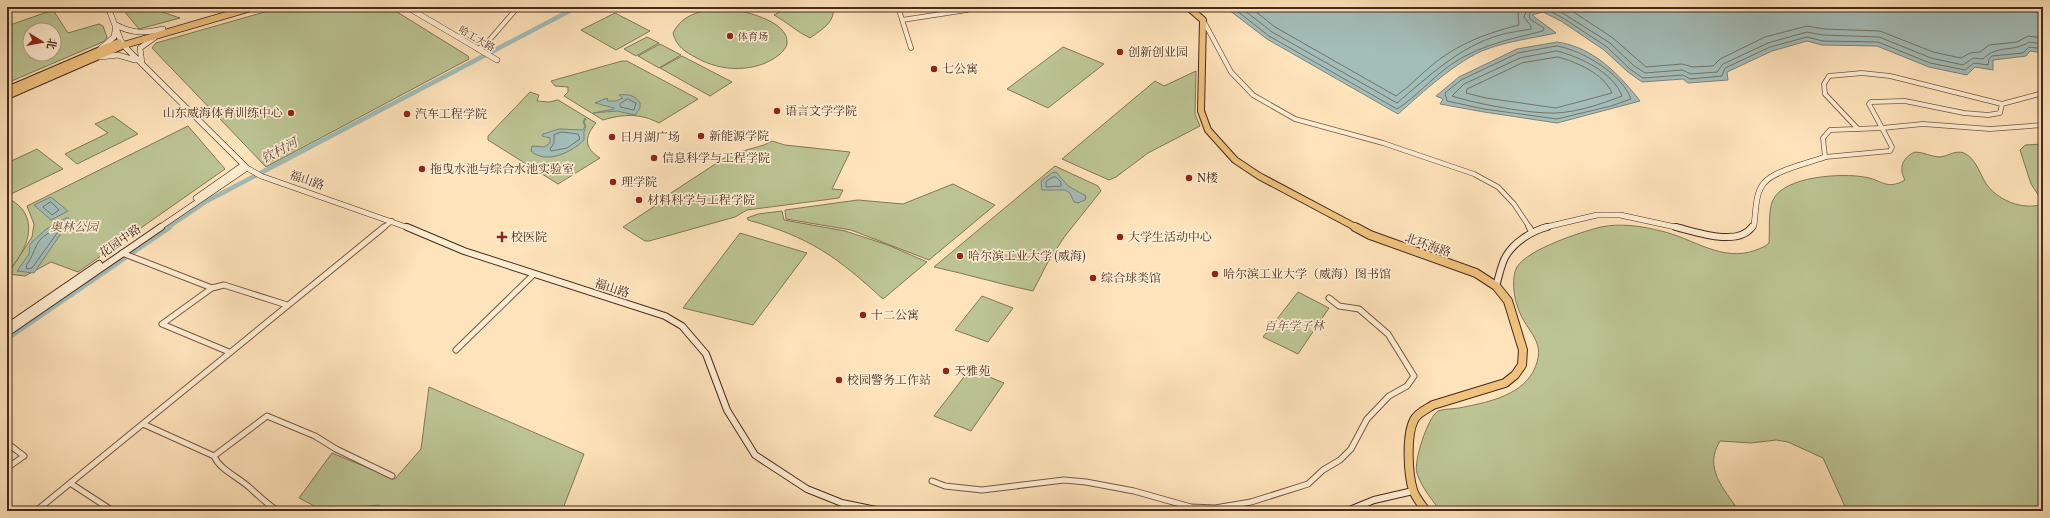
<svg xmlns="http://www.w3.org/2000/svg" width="2050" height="518" font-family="Vollkorn,'Noto Serif SC',serif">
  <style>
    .green { fill: #bcc493; stroke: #817758; fill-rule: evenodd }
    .water { fill: #a3bdb8; stroke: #7e827a }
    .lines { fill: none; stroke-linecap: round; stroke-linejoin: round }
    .shore { stroke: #74746a; stroke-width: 1 }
    .canal-far1 { stroke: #a3bdb8; stroke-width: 4.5 }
    .canal { stroke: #a3bdb8; stroke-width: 6 }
    .street-far1-casing { stroke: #745844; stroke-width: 5.5 }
    .street-casing { stroke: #745844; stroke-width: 7 }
    .secondary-far1-casing { stroke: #462a1d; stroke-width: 6 }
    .secondary-casing { stroke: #462a1d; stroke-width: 8 }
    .primary-far1-casing { stroke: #462a1d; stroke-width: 8 }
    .primary-casing { stroke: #462a1d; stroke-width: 10 }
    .street-far1 { stroke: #ffedd2; stroke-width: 4 }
    .street { stroke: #ffedd2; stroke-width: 5 }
    .secondary-far1 { stroke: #ffedd2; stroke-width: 5 }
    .secondary { stroke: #ffedd2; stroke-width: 6 }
    .primary-far1 { stroke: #f0c27d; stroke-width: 6 }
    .primary { stroke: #f0c27d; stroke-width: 8 }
    .poi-dot { fill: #8f2418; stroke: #ffedd2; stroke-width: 1.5 }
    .labels { text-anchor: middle; stroke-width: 3.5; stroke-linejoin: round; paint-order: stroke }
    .far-poi-label { font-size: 10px; fill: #462a1d; stroke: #ffedd2; text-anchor: start }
    .far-street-label { font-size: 10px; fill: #462a1d; stroke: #ffedd2 }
    .poi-label { font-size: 12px; fill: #462a1d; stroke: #ffedd2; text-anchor: start }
    .street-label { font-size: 12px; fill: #462a1d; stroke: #ffedd2 }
    .park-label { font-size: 12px; font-style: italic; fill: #64503a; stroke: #ffedd2 }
    .water-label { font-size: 13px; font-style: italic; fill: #5d4f44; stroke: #ffedd2 }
  </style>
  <rect width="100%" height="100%" fill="#ffe3ba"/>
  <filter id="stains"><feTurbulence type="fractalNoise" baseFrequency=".005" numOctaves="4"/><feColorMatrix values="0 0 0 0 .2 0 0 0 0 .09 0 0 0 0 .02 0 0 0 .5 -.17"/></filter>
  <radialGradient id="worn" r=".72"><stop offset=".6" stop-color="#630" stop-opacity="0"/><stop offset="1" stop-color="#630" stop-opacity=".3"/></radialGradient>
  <path class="green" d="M133,7h15l32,11 -41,11 -15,-18z
    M282,7h107l79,49 1,3 -203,108 -114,-119 4,-5z
    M789,7h44c3,15 -12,23 -23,31 -13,-6 -23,-16 -36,-23z
    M724,8c16,2 65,12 63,35 0,5 -5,9 -8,12 -23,18 -58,17 -82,3 -12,-6 -21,-12 -24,-25 10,-20 30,-23 51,-25z
    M53,10l15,23 31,-9 4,2 4,11 -2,4 -98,42v-57zM30,30h24v24h-24z
    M615,13l35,18 -34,19 -35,-20z
    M647,37l12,6 -23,13 -12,-7z
    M660,44l21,11 -22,13 -21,-12z
    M1063,47l41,17 -56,44 -41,-19z
    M682,56l50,26 -22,14 -50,-28z
    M622,61h5l71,38 -39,24c-19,-10 -36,-9 -56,-3l-39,-24 4,-4v-5l-13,-1 -4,-5z
    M1196,71l-1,43 5,12 -52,27 -32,24 -7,3 -47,-21 93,-78 9,5z
    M530,92l9,3 -2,6 12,1 9,-2 38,23c-12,14 -12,25 4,35l-42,26 -70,-44v-4z
    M113,116l25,18 -61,30 -12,-10 43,-21 -13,-9z
    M188,126l37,43 -147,103 -27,-10 -26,14 -17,-2 24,-37 2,-13 -7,-18z
    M772,141l13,4 65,7 -18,37 11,1 -4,8 -92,12 -12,7 -86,24h-4l-22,-14 47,-31 -1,-2 5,-3 55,-36 35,-10z
    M2043,144v58l-12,-18 -11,-34 5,-5z
    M37,149l26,20 -52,25 -4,-4v-27z
    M1915,152c9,0 16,5 25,5 8,-1 15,-7 24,-4 12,6 15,19 21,29 11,18 38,29 58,22v307h-196l-24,-53 -35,-16 -12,-2 -25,3 -31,-2c-17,27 4,48 19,70h-299c-8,-12 -19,-24 -23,-38 -4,-11 11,-56 21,-62 5,-2 15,-2 21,-3 25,-5 60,-11 74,-36 16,-31 -7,-39 -15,-64 -4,-10 -7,-31 -1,-41 11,-18 64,-35 84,-40 19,-4 41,-1 60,4 32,7 61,32 95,19 5,-2 9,-3 13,-7 1,-11 -1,-33 4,-43 11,-24 69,-27 91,-23 17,2 22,14 41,3 -7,-12 -2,-23 10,-28z
    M1055,166l43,20 3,5 -36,45 -17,26 -15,29c-34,-7 -66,-17 -99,-24z
    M953,184l42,21 -66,55 -78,-30 -65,-11 -1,-9 73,-10 45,4z
    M7,198c35,16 22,52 0,74z
    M782,211l2,9 61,11 43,14 39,17 -44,37c-46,-42 -73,-62 -135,-79l-1,-2 11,-4z
    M740,233l67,20 -54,72 -70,-17z
    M1298,292l31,16 -31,46 -35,-17z
    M982,296l31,12 -25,34 -33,-12z
    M970,369l34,14 -33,48 -37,-15z
    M429,387l155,67 -22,57h-175l-8,-6 -55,6 -25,-13 33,-45 63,26 26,-30z"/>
  <path class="water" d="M1225,7h818v46l-13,-2 -4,5 -33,4v10l-18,-3 -8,8 -38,-8 -52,-21 -55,-1 -15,-4 -35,10 -45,21 1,8 -40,3 -5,-4 -41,3 -14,-10 -24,-22 -43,-29 -18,-9 -11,3 24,18c-23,5 -47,8 -69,16 -30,11 -65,44 -89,65l-131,-75z
    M1557,42c36,5 62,32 83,59l-83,22 -73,-11 -44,-8 3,-5 -7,-3 23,-19 58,-28z
    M619,95c9,-1 16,0 21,8v5l-5,7 -18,-4 -24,2 21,-4v-1l-19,-5 12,-5 1,3h8l7,-3z
    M585,118l1,1 -2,3 2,4 -2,6v8c-12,12 -38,25 -53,11l1,-5 12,1 6,-4v-5l-8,-2 1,-2 16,-5 24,1 2,-4 -2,-4z
    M1056,172l12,14 18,10 -1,4 -7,3 -4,-1 -4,-9 -5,-3h-23l-1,-9 11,-8z
    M51,197l17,14 -17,9 -17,-15z
    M66,218h3l-3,8 -32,47 -17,-2 12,-17 1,-10 15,-14z"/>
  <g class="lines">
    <path class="shore" d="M1232,7l37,29 128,73c19,-12 34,-30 52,-43 28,-20 61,-27 94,-35l1,-3 -14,-9 -1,-4 3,-4 12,-3 19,10 44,29 23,22 13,9 40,-3 7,4 32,-3 3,-8 45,-21 37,-10 16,4 55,1 52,21 35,7 9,-7 14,2 1,-6 3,-3 31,-3 6,-6 14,2
      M1240,7l32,25 125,71c31,-26 63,-57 103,-68 10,-3 21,-4 31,-6v-3l-7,-9 4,-10
      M1250,7l25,20 121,69c13,-9 23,-20 35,-30 26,-22 56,-33 88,-41l-1,-11 2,-7
      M1553,7l57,36 23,22 12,8 37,-3 9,4 26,-2 6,-8 45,-21 39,-11 16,3 56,2 52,21 32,7 10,-7 10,1c15,-15 29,-6 46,-17l14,2
      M1566,7l47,31 33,29 36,-3 11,3 20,-1 7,-7 45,-22 42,-11 17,3 56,2 53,21 28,6 9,-5 10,-1 9,-7 28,-3 11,-6 15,2
      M1557,46c25,4 65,28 74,53l-20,7 -54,13 -73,-10 -37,-8 -2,-8 16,-13 57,-27z
      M1557,51c23,6 56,21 65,45 -21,8 -44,16 -66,17 -26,1 -79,-9 -104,-17l12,-12 56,-26z
      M1558,57c19,5 46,17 54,36l-56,15 -70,-10 -20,-5 1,-4 55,-26z
      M628,99l8,4 -2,7 -14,-3v-3z
      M562,132l16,2 2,5 -13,9 -16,3 -1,-2 4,-6v-8z
      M1053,177h3l5,5v4l-15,1v-5z
      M51,202l8,8 -7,5 -9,-8z
      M56,230l2,2 -26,36 -5,1 -1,-3c12,-17 7,-28 30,-36z"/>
    <path class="canal-far1" d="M167,228l40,-27 370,-194"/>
    <path class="canal" d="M7,338l162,-111"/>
    <g class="street-far1-casing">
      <path id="street-far1" d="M898,7l13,41
        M902,20l65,-10
        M1203,20l28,52 22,23 42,24 88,24 91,31 24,13 16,17 16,24
        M478,49l8,-5 32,-37
        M1882,128l10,19 -2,4 -65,6 -2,-19 7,-8z
        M1882,128l-13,-24 2,-2 34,-1 59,12 24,2 12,-2 2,-9
        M1882,128l41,-4 67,5 53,-4
        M1858,129l-33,-35 -1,-10 5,-8 33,-3 28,3 112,28 41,-11
        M383,228l9,-7"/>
    </g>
    <g class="street-casing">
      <path id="street" d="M1529,227l3,5
        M122,253l90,35 12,-3 63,20
        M212,288l-50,36 67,28
        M456,350l77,-75
        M143,424l71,32c6,14 24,21 35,31 10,9 18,17 29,24
        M7,443l17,13 -17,12
        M214,456l53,-40 48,20 21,13 56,27
        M932,481l13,5 37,4 82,-10 22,2 48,9 57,16 24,1 36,-6 57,-18 15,-14 17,-10 11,-11 16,-30 22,-23 18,-10 7,-10 -26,-42 -29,-25 -20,-3 -10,-8
        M70,483l43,28
        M36,511l348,-284"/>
    </g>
    <g class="secondary-far1-casing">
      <path id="secondary-far1" d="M108,7l13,34 5,7 121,120 14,8 148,52
        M407,7l90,53
        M101,48l13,-11 2,-12c17,9 29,8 47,4
        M100,57l18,-2 17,5
        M142,64l-2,-16 14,-10
        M196,198l47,-33
        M159,228l88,-60
        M1542,228l55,-13h23l60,13
        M1752,228l2,-3c2,-13 1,-32 10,-42 11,-13 45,-20 61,-26"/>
    </g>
    <g class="secondary-casing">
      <path id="secondary" d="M407,227l57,24 201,65 17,10 24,28 21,56 28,45 52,34 35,14 39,8
        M1676,227c20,5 62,20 76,0
        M1496,286c3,-9 5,-22 10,-30 8,-14 26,-25 41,-29
        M7,327l92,-63
        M7,333l154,-106
        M1347,511l27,-11 39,-9"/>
    </g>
    <g class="primary-far1-casing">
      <path id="primary-far1" d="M1188,7l15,13 -2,91 7,19 27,30 24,16 98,52
        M7,90l112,-48
        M7,96l117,-51 130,-38"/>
    </g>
    <g class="primary-casing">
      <path id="primary" d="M1355,227l15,8 106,38 20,13 12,15 15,49 -1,15 -7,10 -10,8 -72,22c-6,4 -16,8 -19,15 -8,15 -6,54 -1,70 2,7 9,15 13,21"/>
    </g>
    <use href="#street-far1" class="street-far1"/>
    <use href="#street" class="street"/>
    <use href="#secondary-far1" class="secondary-far1"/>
    <use href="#secondary" class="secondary"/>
    <use href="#primary-far1" class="primary-far1"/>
    <use href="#primary" class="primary"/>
  </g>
  <g class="poi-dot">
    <circle cx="730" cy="36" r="4"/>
    <circle cx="1120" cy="52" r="4"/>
    <circle cx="934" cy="69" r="4"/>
    <circle cx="777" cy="111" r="4"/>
    <circle cx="291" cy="113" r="4"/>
    <circle cx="407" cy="114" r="4"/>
    <circle cx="701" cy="136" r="4"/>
    <circle cx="612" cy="137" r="4"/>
    <circle cx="654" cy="158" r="4"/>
    <circle cx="422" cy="169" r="4"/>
    <circle cx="1189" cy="178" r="4"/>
    <circle cx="613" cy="182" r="4"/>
    <circle cx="639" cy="200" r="4"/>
    <path d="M500 231h4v4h4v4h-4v4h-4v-4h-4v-4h4z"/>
    <circle cx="1120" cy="237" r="4"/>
    <circle cx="960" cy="256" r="4"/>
    <circle cx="1215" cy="274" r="4"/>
    <circle cx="1093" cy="278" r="4"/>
    <circle cx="863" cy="315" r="4"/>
    <circle cx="946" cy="371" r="4"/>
    <circle cx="839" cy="380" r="4"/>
  </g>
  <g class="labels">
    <g class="far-poi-label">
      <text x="738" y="40">体育场</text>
    </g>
    <g class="far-street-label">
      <text transform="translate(477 38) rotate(30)" y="4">哈工大路</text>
    </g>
    <g class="poi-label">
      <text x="1128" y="56">创新创业园</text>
      <text x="942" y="73">七公寓</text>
      <text x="785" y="115">语言文学学院</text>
      <text x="283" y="117" text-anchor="end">山东威海体育训练中心</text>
      <text x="415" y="118">汽车工程学院</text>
      <text x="709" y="140">新能源学院</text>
      <text x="620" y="141">日月湖广场</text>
      <text x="662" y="162">信息科学与工程学院</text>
      <text x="430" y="173">拖曳水池与综合水池实验室</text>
      <text x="1197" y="182">N楼</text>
      <text x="621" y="186">理学院</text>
      <text x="647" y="204">材料科学与工程学院</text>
      <text x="511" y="241">校医院</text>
      <text x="1128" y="241">大学生活动中心</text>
      <text x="968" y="260">哈尔滨工业大学 (威海)</text>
      <text x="1223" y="278">哈尔滨工业大学（威海）图书馆</text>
      <text x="1101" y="282">综合球类馆</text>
      <text x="871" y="319">十二公寓</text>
      <text x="954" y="375">天雅苑</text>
      <text x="847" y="384">校园警务工作站</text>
    </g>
    <g class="street-label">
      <text transform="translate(307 180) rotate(19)" y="4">福山路</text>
      <text transform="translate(120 241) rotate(-35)" y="4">花园中路</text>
      <text transform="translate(1428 245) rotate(19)" y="4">北环海路</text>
      <text transform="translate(612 288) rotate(18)" y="4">福山路</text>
    </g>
    <g class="park-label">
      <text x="74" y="231">奥林公园</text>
      <text x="1294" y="330">百年学子林</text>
    </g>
    <g class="water-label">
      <text transform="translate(279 150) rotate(-28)" y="5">钦村河</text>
    </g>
  </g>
  <rect width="2050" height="518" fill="none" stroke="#ffe3ba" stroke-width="24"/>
  <rect x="8" y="8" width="2034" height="502" fill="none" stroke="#462a1d" stroke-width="2"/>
  <rect x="12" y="12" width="2026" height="494" fill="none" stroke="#462a1d"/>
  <g transform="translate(42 42) rotate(101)"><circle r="19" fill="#ffedd2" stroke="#b59f8a"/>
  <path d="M0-3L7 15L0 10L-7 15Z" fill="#8f2418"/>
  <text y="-6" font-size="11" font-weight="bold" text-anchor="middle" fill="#462a1d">北</text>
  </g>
  <rect width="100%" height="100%" filter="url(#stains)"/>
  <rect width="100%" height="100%" fill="url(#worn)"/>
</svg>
